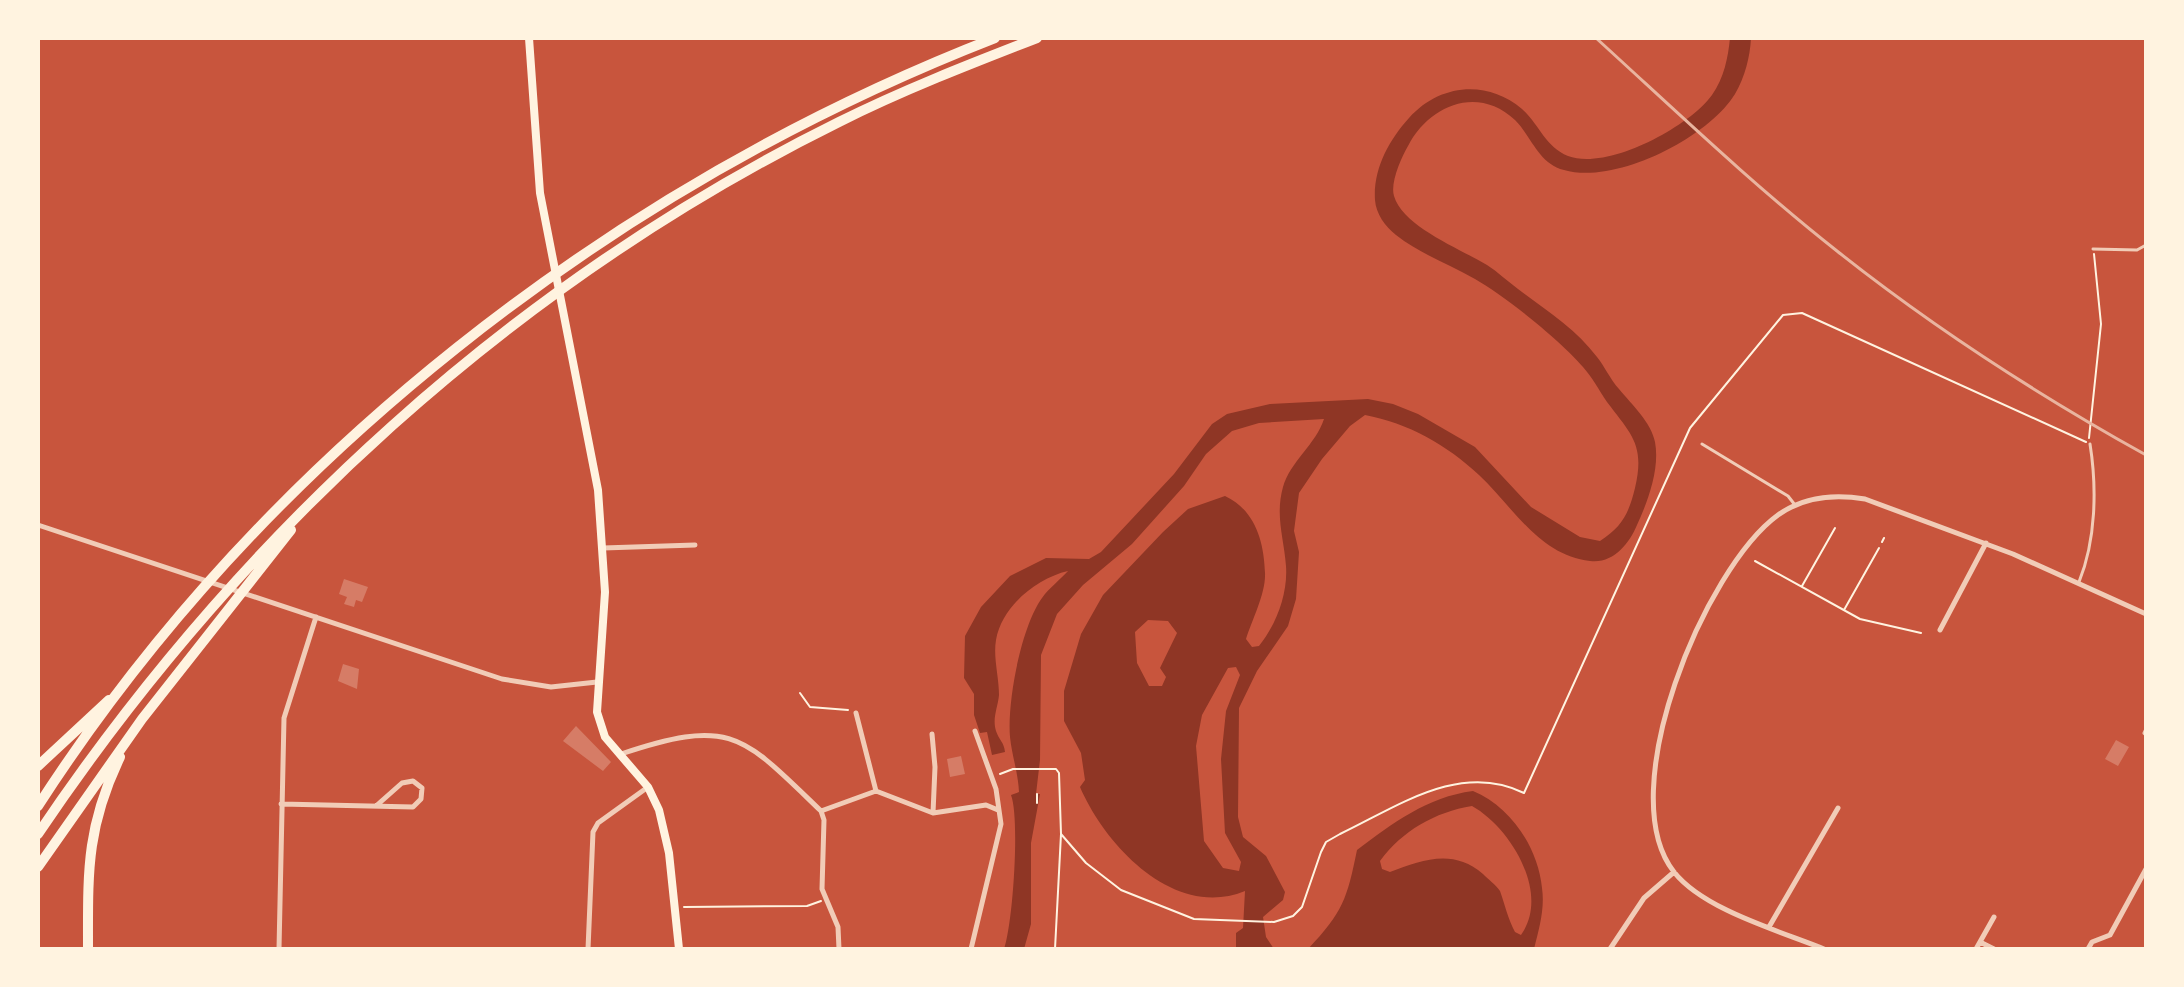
<svg xmlns="http://www.w3.org/2000/svg" width="2184" height="987" font-family="Lato,sans-serif">
  <style>
    .water { fill: #8f3625; fill-rule: evenodd }
    .building { fill: #d67c66 }
    .lines { fill: none; stroke-linecap: round; stroke-linejoin: round }
    .path { stroke: #fff3e0; stroke-width: 2 }
    .service { stroke: #f1ccb7; stroke-width: 3 }
    .minor { stroke: #f1ccb7; stroke-width: 5 }
    .secondary { stroke: #fff3e0; stroke-width: 8 }
    .motorway { stroke: #fff3e0; stroke-width: 10 }
    .rail { stroke: #e9b49f; stroke-width: 3 }
  </style>
  <rect width="100%" height="100%" fill="#c8553d"/>
  <path class="water" d="M1730,38h21c-1,19 -6,39 -16,56 -27,44 -120,91 -171,76 -26,-7 -32,-33 -49,-50 -37,-35 -86,-15 -107,26 -7,12 -18,37 -14,50 9,31 67,53 93,69 11,7 20,16 31,24 28,21 58,40 79,68 8,10 13,22 22,32 13,16 32,33 36,53 5,27 -7,59 -18,83 -8,19 -24,39 -47,36 -50,-5 -78,-55 -111,-86 -32,-30 -71,-52 -114,-60l-15,11 -28,33 -23,34 -5,38 5,21 -3,47 -8,27 -31,45 -18,37 -1,109 5,20 23,19 19,36 -2,8 -20,17 3,20 8,12h-38v-16l7,-5 2,-37c-71,29 -140,-46 -165,-104l5,-7 -4,-27 -17,-32v-30l17,-57 22,-39 60,-63 25,-23 37,-13c30,14 39,45 40,77 1,20 -13,47 -19,66l6,8 7,-1c17,-21 29,-52 27,-80 -2,-28 -11,-50 -3,-79 7,-25 33,-43 41,-68l-65,4 -27,8 -26,23 -22,32 -52,58 -49,41 -26,29 -16,41 -1,105 -4,34h4l-9,49v81l-7,25h-20c9,-25 16,-131 7,-154l8,-3c-1,-20 -7,-36 -9,-55 -3,-35 11,-110 32,-139 7,-10 18,-18 26,-27 -31,7 -66,35 -72,69 -3,17 3,37 3,55 -1,12 -7,23 -3,36 3,9 8,11 9,21l-13,3 -5,-23 -7,1 -6,-18v-21l-10,-16 1,-42 16,-29 29,-31 36,-18 43,1 12,-7 73,-78 38,-50 15,-10 43,-10 98,-5 25,5 25,10 57,33 56,60 49,30 20,4c22,-14 29,-28 35,-53 10,-43 -3,-53 -28,-86 -8,-12 -15,-25 -24,-35 -22,-26 -78,-71 -108,-88 -26,-15 -55,-25 -79,-44 -11,-9 -20,-21 -21,-35 -2,-31 14,-60 34,-82 30,-34 78,-39 113,-9 17,15 23,38 46,47 39,15 121,-29 144,-61 12,-17 16,-37 18,-57zM1148,620l20,1 9,12 -17,35 6,9 -4,9h-13l-12,-23 -2,-31zM1236,667l4,8 -14,36 -5,48 4,74 16,29 -2,9 -16,-3 -19,-27 -8,-95 6,-31 26,-47z
    M1473,791c37,15 65,56 69,97 3,21 -3,41 -8,61h-226c35,-37 39,-50 49,-99 36,-27 70,-53 116,-59zM1472,806c38,21 79,87 49,129l-6,-3c-7,-13 -10,-27 -15,-41 -4,-6 -12,-12 -17,-17 -30,-26 -61,-14 -93,-2l-8,-3 -2,-8c22,-30 55,-49 92,-55z"/>
  <path class="building" d="M344,579l24,8 -6,15 -6,-2 -2,7 -10,-3 3,-7 -8,-3z
    M343,664l16,5 -2,20 -19,-8z
    M576,726l35,36 -8,9 -40,-30z
    M2116,740l13,7 -11,19 -13,-7z
    M961,756l4,18 -15,3 -3,-18z"/>
  <g class="lines">
    <path class="path" d="M2089,438l12,-114 -7,-70
      M1882,542l2,-4
      M1755,561l105,58 61,14
      M1802,586l33,-58
      M1844,610l35,-62
      M800,693l10,14 38,3
      M1000,774l13,-5h43l3,4 2,61 -6,115
      M1037,794v9
      M1061,834l25,29 35,27 73,29 80,3 19,-6 9,-9 19,-55 5,-10 14,-8c57,-27 120,-73 184,-41l166,-365 93,-113 19,-2 284,129
      M684,907l123,-1 14,-5"/>
    <path class="service" d="M2093,249l44,1 9,-5
      M1702,444l86,52 7,9
      M2079,582c17,-42 18,-94 11,-138"/>
    <path class="minor" d="M38,525l464,154 49,8 46,-5
      M603,548l92,-3
      M1940,630l46,-87
      M856,713l20,78
      M2145,733l1,-2
      M932,734l3,33 -2,46
      M621,754c111,-37 121,-19 200,57l3,9 -2,69 16,38 1,22
      M281,804l132,3 8,-8 1,-11 -9,-7 -11,2 -26,23
      M821,811l55,-20 57,22 53,-8 12,5
      M1769,927l69,-119
      M1980,942l14,7
      M279,949l5,-231 32,-101
      M588,949l5,-117 5,-9 50,-36
      M971,949l30,-125 -5,-35 -21,-58
      M1610,949l34,-51 30,-26
      M1824,949c-44,-18 -120,-39 -150,-77 -63,-79 31,-304 104,-357 25,-18 57,-21 87,-16l148,55 133,60
      M1976,949l18,-32
      M2088,949l4,-7 18,-7 36,-66"/>
    <path class="secondary" d="M529,38l11,155 58,297 7,102 -8,120 8,25 43,50 11,23 10,43 10,96"/>
    <path class="motorway" d="M38,766l71,-66
      M38,806c224,-347 574,-619 957,-768
      M38,834c202,-300 475,-551 801,-712 64,-32 131,-58 198,-84
      M38,867l104,-148 149,-189
      M88,949c0,-77 -2,-121 32,-192"/>
    <path class="rail" d="M1596,38c79,72 157,147 241,213 97,77 201,144 309,204"/>
  </g>
  <rect width="2184" height="987" fill="none" stroke="#fff3e0" stroke-width="80"/>
</svg>
